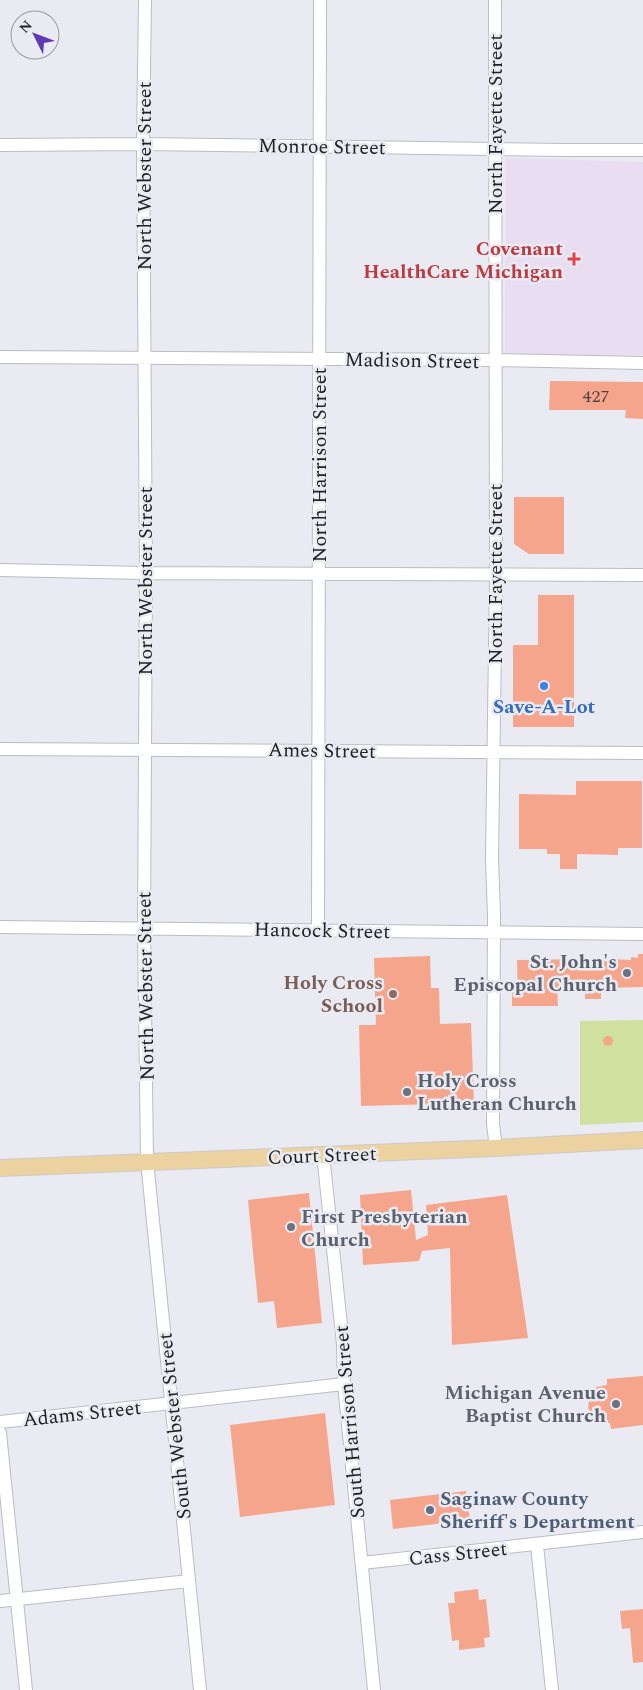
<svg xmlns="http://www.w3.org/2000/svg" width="643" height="1690" font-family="Spectral,serif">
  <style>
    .medical { fill: #e8ddf1 }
    .green { fill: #d0e0a0 }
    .building { fill: #f4a58b }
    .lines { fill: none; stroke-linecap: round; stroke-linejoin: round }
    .minor-casing { stroke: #bbbcc3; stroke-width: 14 }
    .major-casing { stroke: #cacacb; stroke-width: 18 }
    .minor { stroke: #fff; stroke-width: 12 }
    .major { stroke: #ecd2a0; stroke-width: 16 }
    .health-dot { fill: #e0444e; stroke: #eaebf2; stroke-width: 2 }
    .shop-dot { fill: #3f7fe0; stroke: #eaebf2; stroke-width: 2 }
    .worship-dot { fill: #6b7280; stroke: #eaebf2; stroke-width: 2 }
    .education-dot { fill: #8d6e63; stroke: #eaebf2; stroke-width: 2 }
    .service-dot { fill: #5c6f8a; stroke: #eaebf2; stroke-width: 2 }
    .labels { text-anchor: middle; stroke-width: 5; stroke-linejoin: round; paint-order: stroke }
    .number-label { font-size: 18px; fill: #57443f }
    .street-label { font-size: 20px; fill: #232326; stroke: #eaebf2 }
    .health-label { font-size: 20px; font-weight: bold; fill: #be3a42; stroke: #eaebf2; text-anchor: end }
    .shop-label { font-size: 20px; font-weight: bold; fill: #366cbe; stroke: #eaebf2 }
    .worship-label { font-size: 20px; font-weight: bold; fill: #5b616d; stroke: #eaebf2; text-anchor: end }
    .education-label { font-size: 20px; font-weight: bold; fill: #785e54; stroke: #eaebf2; text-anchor: end }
    .service-label { font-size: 20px; font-weight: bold; fill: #4e5e75; stroke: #eaebf2; text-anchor: start }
  </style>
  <rect width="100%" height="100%" fill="#eaebf2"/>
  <path class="medical" d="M506,158l137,4v193h-138z"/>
  <path class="green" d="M643,1020v102l-63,3v-104z"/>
  <path class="building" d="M550,381l93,1v37l-18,-1 1,-8h-77z
    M514,497h50v57h-35l-15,-10z
    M538,595h36v132h-61v-82h25z
    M576,781h66v67h-24v7l-41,-1v15h-17v-15h-13v-5h-28v-55l57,1z
    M638,954h5v33l-42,1v11h-16v-7h-5l-1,-8h-16v4h-6l1,18h-46v-14h6l-1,-32 68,-1v-1h7l39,2v-3l7,1z
    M430,956l1,32h8l1,36 31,-1 3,80 -113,3 -2,-81h17l-2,-67z
    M603 1041a5 5 0 1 1 10 0a5 5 0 1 1-10 0Z
    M411,1190l5,50 12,-5 -2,-30 81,-10 21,143 -76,7 -2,-97 -28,3 -3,10 -56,4 -3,-70z
    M309,1193l13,130 -45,5 -3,-27 -16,2 -10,-103z
    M643,1376v49l-32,4 -1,-6 -10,1 -1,-6 -7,-4 -4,-6 1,-8 7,-7v-6l11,-2v-6z
    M325,1413l10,92 -95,12 -10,-92z
    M466,1491l4,29 -77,9 -3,-29z
    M478,1589l1,11 7,-1 4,38 -6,1 1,9 -26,3v-10l-7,1 -4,-38h7l-1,-11z
    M643,1609v53l-10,1 -3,-35 -8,1 -2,-18z"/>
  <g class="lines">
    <g class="minor-casing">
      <path id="minor" d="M145,0l-2,144 3,429 -2,355 3,233 53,529
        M495,0l1,574 -4,285 2,56 -1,209 3,24
        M0,145l143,-1 421,6h79
        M0,357l495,3 148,3
        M0,570l146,3 497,2
        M0,749l643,4
        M0,927l643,7
        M318,931l2,-931
        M323,1154l20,190 1,40 30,306
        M0,1422l344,-38
        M0,1433l26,257
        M537,1545l15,145
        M362,1563l281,-31
        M0,1601l189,-20"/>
    </g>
    <g class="major-casing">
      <path id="major" d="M0,1168l496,-20 147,-8"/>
    </g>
    <use href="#minor" class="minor"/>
    <use href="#major" class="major"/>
  </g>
  <path class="health-dot" d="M571.5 251.5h5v5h5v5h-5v5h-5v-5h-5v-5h5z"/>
  <circle class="shop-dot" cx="544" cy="686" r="5"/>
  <g class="worship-dot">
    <circle cx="627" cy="973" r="5"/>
    <circle cx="407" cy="1092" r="5"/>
    <circle cx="291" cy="1227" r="5"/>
    <circle cx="616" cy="1404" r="5"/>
  </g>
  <circle class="education-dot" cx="393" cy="994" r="5"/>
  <circle class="service-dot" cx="430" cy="1510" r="5"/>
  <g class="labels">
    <g class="number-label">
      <text x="596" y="402">427</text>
    </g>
    <g class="street-label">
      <text transform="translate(495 124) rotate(-90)" y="7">North Fayette Street</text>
      <text transform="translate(322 146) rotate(1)" y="7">Monroe Street</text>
      <text transform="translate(144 176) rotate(-90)" y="7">North Webster Street</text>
      <text transform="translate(412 360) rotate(1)" y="7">Madison Street</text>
      <text transform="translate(319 465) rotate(-90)" y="7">North Harrison Street</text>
      <text transform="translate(495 574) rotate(-90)" y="7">North Fayette Street</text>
      <text transform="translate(145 581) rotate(-90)" y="7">North Webster Street</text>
      <text transform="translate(322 750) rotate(1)" y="7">Ames Street</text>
      <text transform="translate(322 930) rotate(1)" y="7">Hancock Street</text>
      <text transform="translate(145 986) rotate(-91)" y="7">North Webster Street</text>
      <text transform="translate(322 1155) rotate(-2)" y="7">Court Street</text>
      <text transform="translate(82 1413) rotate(-6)" y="7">Adams Street</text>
      <text transform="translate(349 1422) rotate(-95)" y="7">South Harrison Street</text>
      <text transform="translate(174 1426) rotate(-96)" y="7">South Webster Street</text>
      <text transform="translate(458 1553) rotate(-6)" y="7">Cass Street</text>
    </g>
    <g class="health-label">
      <text x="563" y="255">Covenant<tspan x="563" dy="23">HealthCare Michigan</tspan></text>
    </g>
    <g class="shop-label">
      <text x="544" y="713">Save-A-Lot</text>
    </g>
    <g class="worship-label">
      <text x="617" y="968">St. John's<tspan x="617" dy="23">Episcopal Church</tspan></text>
      <text x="417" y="1087" text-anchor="start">Holy Cross<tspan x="417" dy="23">Lutheran Church</tspan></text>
      <text x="301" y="1223" text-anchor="start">First Presbyterian<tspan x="301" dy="23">Church</tspan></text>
      <text x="606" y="1399">Michigan Avenue<tspan x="606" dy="23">Baptist Church</tspan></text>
    </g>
    <g class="education-label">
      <text x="383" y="989">Holy Cross<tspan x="383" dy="23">School</tspan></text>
    </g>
    <g class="service-label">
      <text x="440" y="1505">Saginaw County<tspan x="440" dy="23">Sheriff's Department</tspan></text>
    </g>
  </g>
  <g transform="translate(35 35) rotate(312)"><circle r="24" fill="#eaebf2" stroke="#9a9ba0"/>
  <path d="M0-4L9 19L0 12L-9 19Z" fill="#5d3bb4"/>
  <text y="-8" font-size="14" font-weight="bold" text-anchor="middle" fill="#232326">N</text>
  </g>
</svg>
